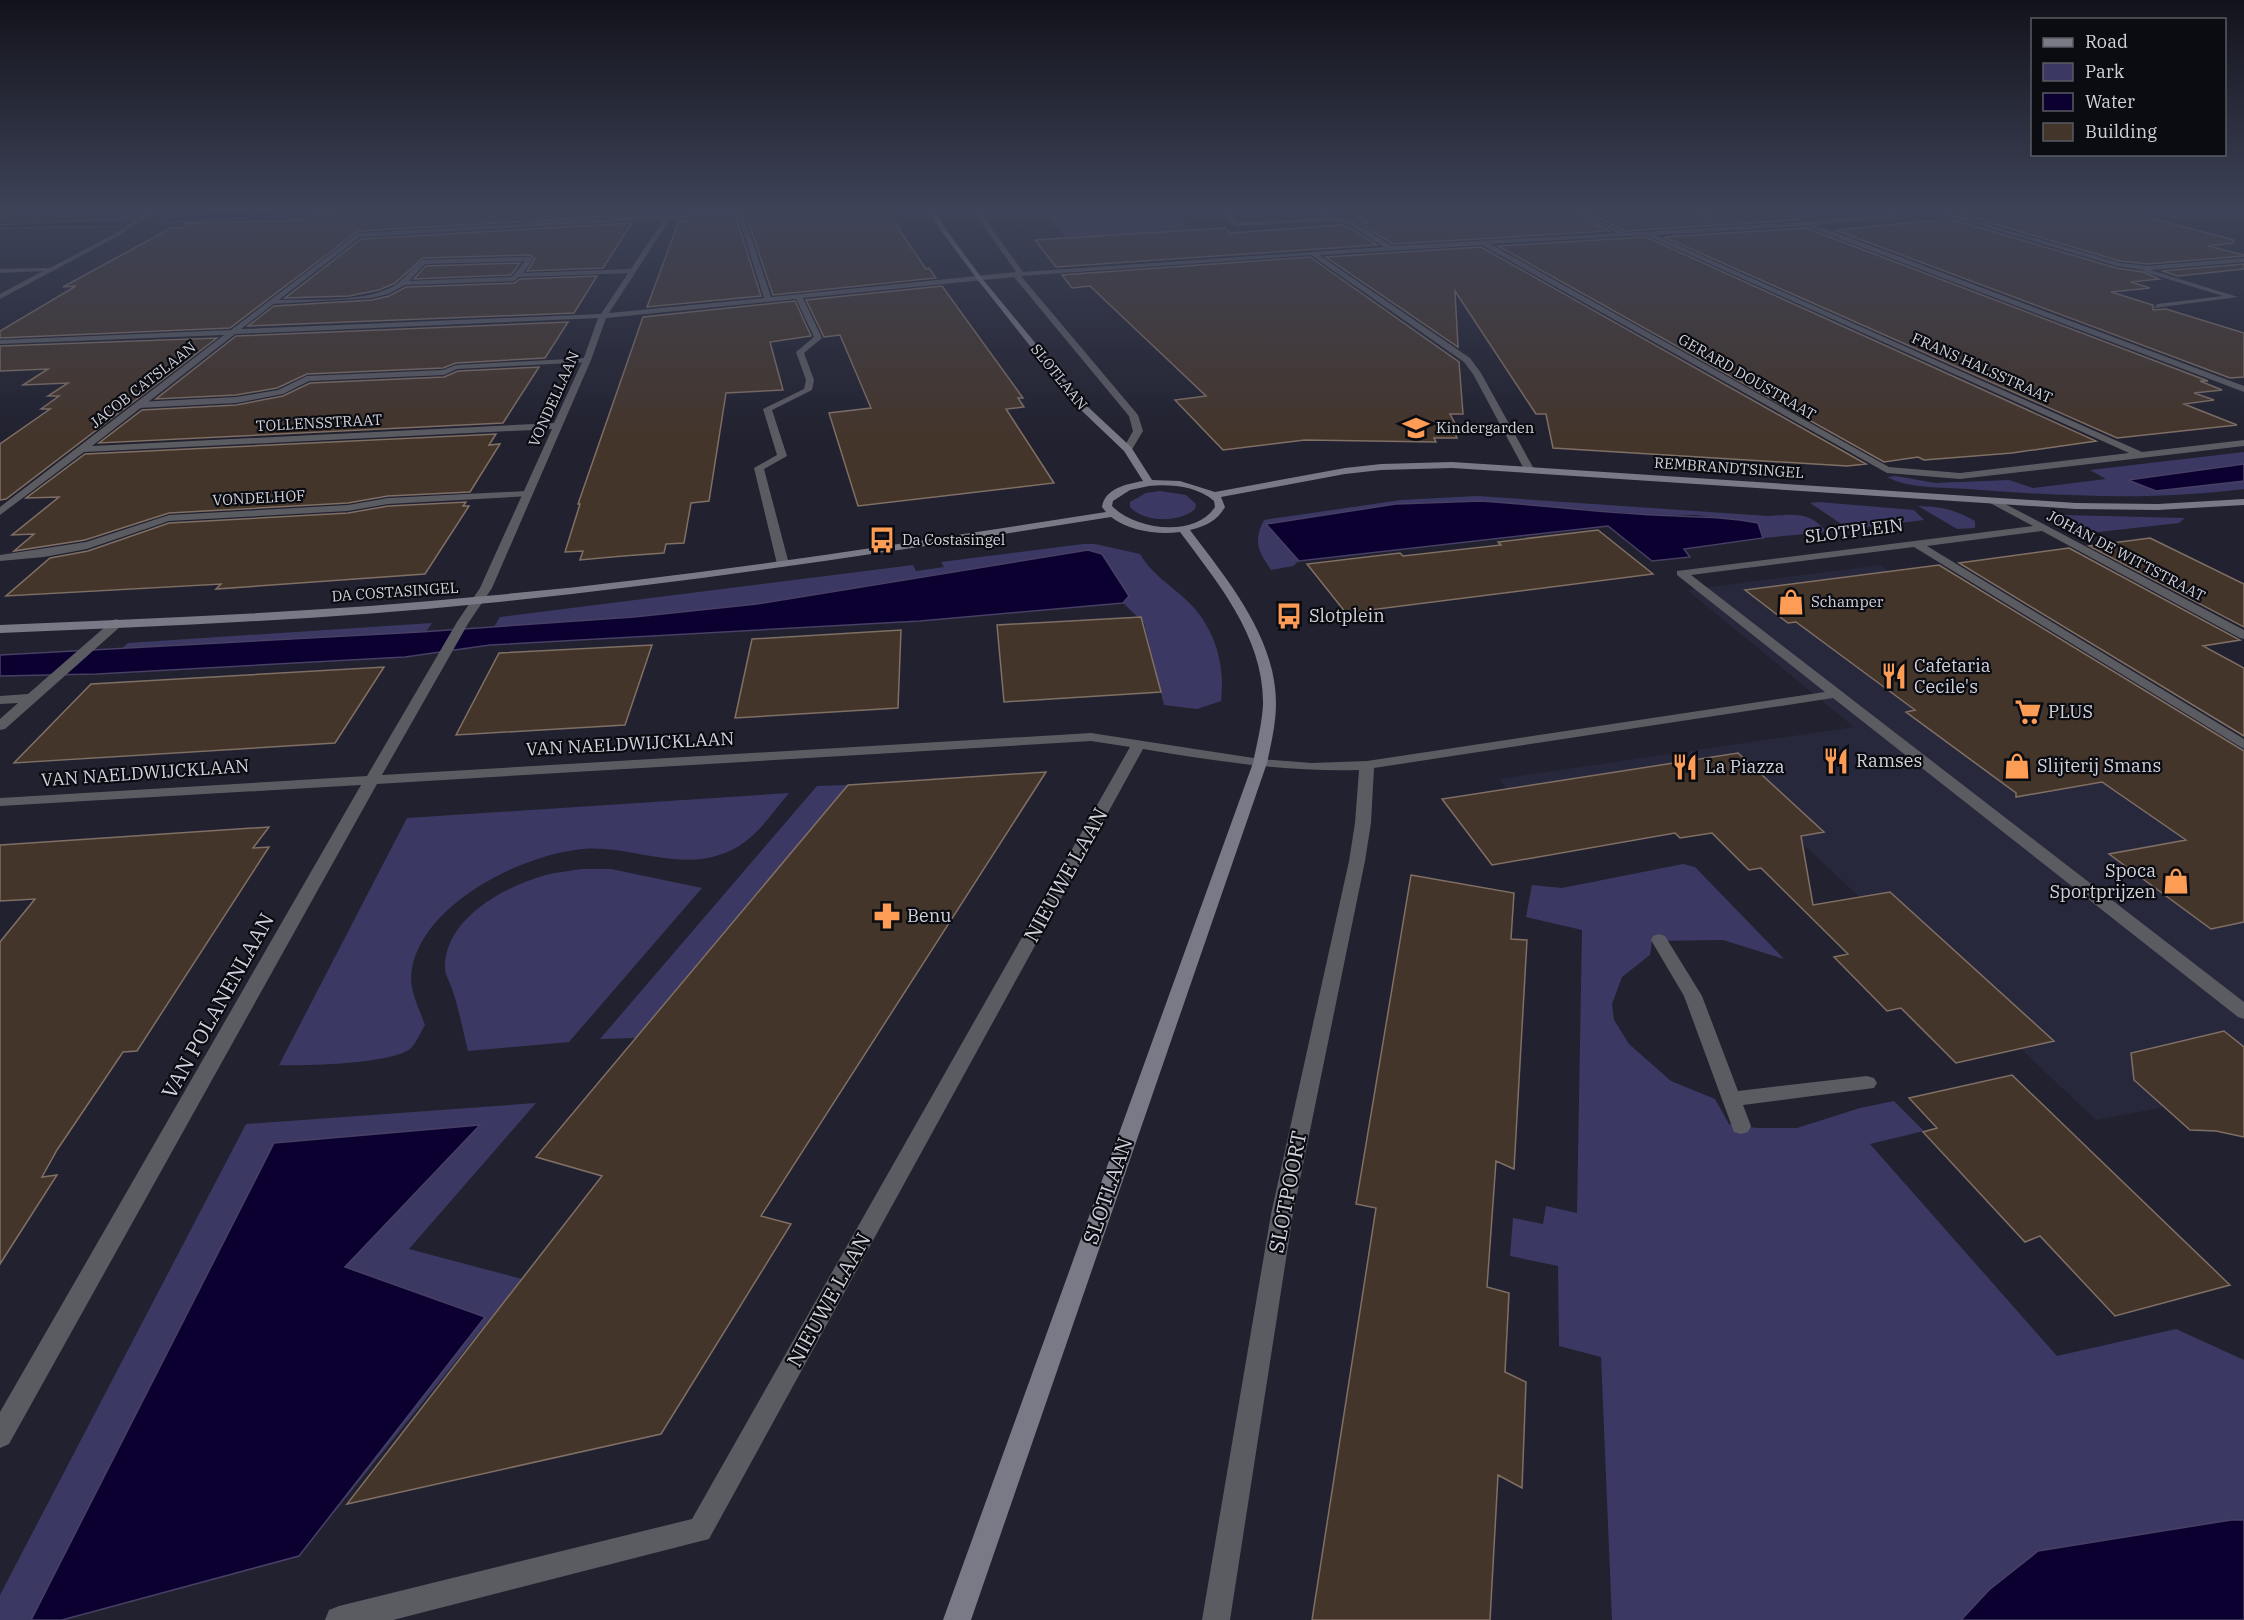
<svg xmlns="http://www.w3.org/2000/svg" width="2244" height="1620" font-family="'IBM Plex Serif',serif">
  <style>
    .built { fill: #28283c }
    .green { fill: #3b3963 }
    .water { fill: #0c0031; stroke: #473f64; stroke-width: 1.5 }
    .building { fill: #44352b; stroke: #806f65; stroke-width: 1.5 }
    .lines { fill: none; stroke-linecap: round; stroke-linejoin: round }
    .lane { fill: #5b5b62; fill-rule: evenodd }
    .street { fill: #5b5b62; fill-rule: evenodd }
    .secondary { fill: #7a7a86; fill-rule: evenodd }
    .labels { text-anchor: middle; stroke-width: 4.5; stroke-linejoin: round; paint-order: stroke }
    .far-street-label { font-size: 15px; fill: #d1d2dc; stroke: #0b0c12 }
    .far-poi-label { font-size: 15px; fill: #d1d2dc; stroke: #0b0c12; text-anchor: start }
    .street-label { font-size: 18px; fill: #d1d2dc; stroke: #0b0c12 }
    .poi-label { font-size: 18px; fill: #d1d2dc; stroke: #0b0c12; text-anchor: start }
    .near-street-label { font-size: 21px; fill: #d1d2dc; stroke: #0b0c12 }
  </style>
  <rect width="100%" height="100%" fill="#21212f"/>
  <path class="built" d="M1880,565l364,237v290l-148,28 -345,-325 -214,33 -38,-49 355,-52 -167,-137z"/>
  <path class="green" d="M1044,212h129l26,23 -128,8z
    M2244,452v37c-92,12 -183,7 -276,0 -26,-2 -58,0 -81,-12l9,-1 39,7 74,-3 24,8 73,-9 -16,-9z
    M1160,491l26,4 10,9 -1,5c-16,14 -50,14 -65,-2v-5l16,-9z
    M1477,496l291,20c26,-1 40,-6 59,16l-64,6 -5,-15 -63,-8h-41l-172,-14 -85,3 -131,20 33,37 -6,5 -22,4c-13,-20 -18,-28 -7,-50l137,-20z
    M1819,502l95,8 10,10 -75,9 -39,-26z
    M1918,506c25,1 35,3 57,15v7l-18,1z
    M2064,515l121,3 -6,5 -107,12 -18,-12z
    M1083,544h12l45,10c14,24 38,35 55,55 22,26 30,59 26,92l-24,8 -33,-4 -20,-82 -21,-20 5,-7 -40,-46 -331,54 -123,13 -140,10 6,-10 413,-52 3,6 28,-4 -3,-5z
    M432,623l-6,9 -306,18 8,-7z
    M848,785l-212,253 -36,1 217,-253z
    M789,793c-22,26 -36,51 -70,62 -44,15 -91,-10 -136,-6 -60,5 -159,54 -171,119 -4,21 6,37 13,57 -4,6 -9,19 -15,24 -20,15 -105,17 -131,16l128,-247z
    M1683,864l12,3 89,92 -61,-19 -71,1 -2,14 -28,22 -10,27 2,16 15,24 42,37 44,18 14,25 28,4h40l63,-20 34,-7 30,30 -54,13 187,212 119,-27 68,31v160h-13l-193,31 -49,39 -28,30h-349l-11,-263 -42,-11 -1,-80 -48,-10 3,-38 30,6 3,-18 31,7 5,-283 -56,-13 6,-32 30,3z
    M582,869h29l91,19 -133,154 -101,9c-5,-20 -9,-42 -16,-62 -2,-7 -7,-14 -7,-21 -1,-49 60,-82 101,-93 11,-3 24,-4 36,-6z
    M536,1103l-127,146 113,30 -223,277 -237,64h-62v-25l246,-471z"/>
  <path class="water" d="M222,212h117l-74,5 -179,115 -20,1 182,-115 -89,5 12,-8z
    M128,219l-9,7 -119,2v-3z
    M2244,464v17l-88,10 -28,-11z
    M1482,501c57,4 114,11 171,14 36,2 69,1 105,8l5,15 -79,11 6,8 -38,4 -44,-35 -309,35 -33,-37 130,-20z
    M1088,550l14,4 27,42 -6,7 -203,18 -430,24 -85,12 -308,17 -97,2v-21l420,-23 214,-15 123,-13z
    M480,1125l-135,142 140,50 -186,239 -237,64h-31l243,-477z
    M2231,1520h13v100h-283l28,-30 49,-39z"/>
  <path class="building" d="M433,212h206l-2,3 -279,16 -128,97 -230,10v-7l76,-45 -13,1 108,-59h12l3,-5 116,-3 5,-4 52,-3 -3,4z
    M745,212h146l11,22 24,35 3,-1 7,10 -163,17z
    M1350,212h223l36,19 -216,13 -33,-20 7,-1z
    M1588,212h101l18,9 7,-4 -9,-5h73l21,8 -175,11z
    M1954,212h173l107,28 -1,3 -25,3 36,9v1l-96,8 -28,-3z
    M1940,216l176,52 27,4 16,7 -28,3 19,6 -39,4 42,13v5l13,-1 78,24v44l-14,1 -395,-148 104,-10z
    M736,217l25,79 -114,11 32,-86z
    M632,223l-29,45 -76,3 8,-12 -5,-4 -107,3 -28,25 -16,7 -30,6 -64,2 76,-59z
    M1340,225l7,1 30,19 -321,22 -21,-27 190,-12 6,5z
    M1806,228l402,153h-8l22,9 -28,3 20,7 -30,4 53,21 -120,13 -453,-201z
    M1646,237l450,204 -84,12 -88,7 -6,-3 -34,5 -386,-216z
    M1481,247l385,217 -19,2 -294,-18 -7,-34h-10l-81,-123 3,56 -132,-90z
    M1310,257l149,105 4,52h-13l8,15h-5l4,9h-23l2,4 -131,-2 -82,10 -48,-50 31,-4 -116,-110 -18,2 -10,-13z
    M520,263l-9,12 -97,4 12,-13z
    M2244,264v5l-66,7 -16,-5z
    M597,276l-23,37 -326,13 26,-20 98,-6 17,-4 17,-9 108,-4 6,-4z
    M942,286l81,112h-5l6,9 -18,2 48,74 -196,23 -29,-93 42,-5 -31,-73 -16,2 -18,-37z
    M795,301l16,35 -41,6 13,48 -57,3 -17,108 -18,2 -7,40 -18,1 -2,9 -41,3 -43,4 3,-9 -18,1 15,-48h-2l65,-187z
    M568,322l-23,36 -89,5 -13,5 -136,6 -30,14 -41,7 -80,4 80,-63z
    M217,338l-211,161 -6,1v-56l50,-35h-9l18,-13h-11l20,-13 -45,2 25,-16 -48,2v-25z
    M539,367l-36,56 -404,20 43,-33 94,-5 47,-9 27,-13 134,-6 14,-6z
    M496,434l-7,11 11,-1 -30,48 -82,4 -40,7 -179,10 -84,27 -71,11 20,-17 -22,1 47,-38 -33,1 59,-44z
    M466,502l-3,4h6l-44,68 -209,15 5,-5 -215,12 44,-38 38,-7 81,-28 179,-10 40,-7z
    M1598,530l55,44 -307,39 -39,-49 93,-11 3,3 98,-11 -3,-3z
    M2150,538l94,46v43l-155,-81z
    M2069,548l171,92 -37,6 41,22v68l-285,-173z
    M1939,565l305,186v171l-33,7 -102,-75 77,-14 -84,-58 -86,15v-4l-110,-81 9,-2 -119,-88 -8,1 -43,-33z
    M1141,617l20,75 -157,10 -7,-77z
    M901,630l-3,78 -163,10 17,-79z
    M652,645l-27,80 -169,10 43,-82z
    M384,667l-49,76 -321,20 77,-79z
    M1738,753l86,79 -23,4 12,69 77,-13 164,149 -98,22 -55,-55 -14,3 -53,-54 14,-3 -87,-86 -12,2 -37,-37 -32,5 -5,-5 -183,32 -50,-66z
    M1046,772l-285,444 30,8 -130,210 -314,70 255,-328 -66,-19 312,-372z
    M269,827l-16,21 16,-1 -132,204 -14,1 -66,98 -15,27 15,-2 -57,89v-322l35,-43 -35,2v-56z
    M1411,875l103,18 -3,46 16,1 -13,229 -18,-8 -9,126 22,6 -4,79 21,10 -4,106 -24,-13 -8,145h-178l64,-412 -20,-4z
    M2224,1031l20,16v90l-28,-6 -26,-1 -56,-50 -3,-27z
    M2012,1075l86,83 132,127 -115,31 -75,-80 -15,6 -102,-110 14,-4 -28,-30z"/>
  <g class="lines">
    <path class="lane" d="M530,257l3,2 -10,14 110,-4 3,2 -3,2 -114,4 -5,4 -109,4 -17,9 -17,4 -99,6 -4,-2 4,-2c35,-1 89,3 120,-13 12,-6 19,-20 31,-27zM525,261l-13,16 -103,4 16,-17z
      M587,358h3v4l-133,7 -13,6 -135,6 -26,13 -47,9 -98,5 -4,-3 4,-3 98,-5 42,-7 29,-14 136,-6 13,-5z
      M526,491l5,3 -1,2 -142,8 -40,7 -179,10 -82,28 -43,8 -44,4v-6l86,-13 83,-27 179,-10 40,-7z"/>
    <path class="street" d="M0,212h17l-17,3z
      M146,212h7l-33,23 -120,64v-5l43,-23 -43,2v-4l50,-1 66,-35z
      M722,212l21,1 28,84 245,-25 -42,-60h6l43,60 361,-25 -36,-23 -18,-3 -92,5 -8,-3 -11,-11h7l12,10 86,-4 -6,-5 6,-1 8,5 20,4 40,25 226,-13 -43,-21h8l41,21 181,-11 105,-10 -22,7 -73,6 429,161v6l-438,-166 -151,9 487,217 102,-12v6l-284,33 -73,-6 -405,-228 -163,10 151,103 11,15 53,96 -5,3 -5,-3 -51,-95 -9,-12 -153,-107 -290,21 117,139 5,16 -12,20 -8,-2 10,-18 -4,-15 -115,-139 -211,21 19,40 -18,15 10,27 -2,10 -40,20 15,46 -23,13 25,95 -6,3 -6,-3 -23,-96 23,-13 -14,-46 41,-20 2,-9 -10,-28 18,-15 -18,-38 -190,19 -15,42 -99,228 -23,34 -87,153 709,-42 169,26 52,4 55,-2 458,-69 -148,-117v-4l356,-45 -43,-23 -1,-2 5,-3 250,132v9l-4,-1 -198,-107 -115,15 317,193v10l-330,-202 -223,28 553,427v17l-6,-2 -405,-319 -459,70 -3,55 -6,38 -72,353 -63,406h-28l69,-406 78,-353 6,-38 4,-53c-74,2 -143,-9 -216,-21l-434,790 -316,81h-68l4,-10 10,-4 353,-87 438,-772 -39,-6 -714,43 -368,660 -9,4v-36l361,-627 -361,21v-8l367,-22 90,-154 23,-34 72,-159 -468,23 -84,63v-8l224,-172 -224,9v-4l231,-10 127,-97zM738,215l26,83 -155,15 61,-94zM664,219l-63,95 -360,15 119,-92zM1646,235l483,218 -169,20 -71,-6 -399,-223zM598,318l-15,42 -29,63 -462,23 143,-112z
      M1691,212h9l12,6 -5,1z
      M1935,212h10l175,51 28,3 96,-8v4l-94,8 88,27 -84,11 3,-4 66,-8 -78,-24 -1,-2 -27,-4z
      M117,619l6,4 -2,3 -116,103 -5,1v-11l18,-16 -18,1v-8l28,-2 85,-74z
      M1659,934l6,2 37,60 36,95 129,-15 7,2 3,5 -3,5 -131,17 8,21 -3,6 -7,2 -7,-2 -50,-136 -33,-56 2,-4z"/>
    <path class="secondary" d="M931,212h6l8,16 36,49 106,129 44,41 21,33 28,1 35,11 130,-24 36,-4 71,-2 624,41 82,1 86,-5v6l-86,5 -82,-1 -624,-41 -71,2 -36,4 -124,23 4,10c-8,14 -19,19 -35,23 38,51 86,107 86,174 0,20 -5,40 -9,59l-296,857h-28l310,-857c4,-20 9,-39 10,-59 1,-67 -46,-122 -83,-172 -23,3 -50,-1 -69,-15 -207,33 -415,65 -623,86 -163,17 -325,23 -488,30v-8c162,-7 324,-13 485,-29 208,-19 415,-52 621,-84l-4,-5c3,-19 25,-23 41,-26l-19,-30 -43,-41 -104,-131 -38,-51zM1149,486c21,-2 48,0 65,15l1,6c-20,31 -80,23 -103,-1l1,-5 17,-11z"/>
  </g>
  <linearGradient id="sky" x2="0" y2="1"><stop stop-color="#12121a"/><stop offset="0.48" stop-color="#3d4358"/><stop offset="1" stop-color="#3d4358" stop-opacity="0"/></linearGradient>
  <rect width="2244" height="439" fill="url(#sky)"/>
  <defs>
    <g id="school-bare" transform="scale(2.07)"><path d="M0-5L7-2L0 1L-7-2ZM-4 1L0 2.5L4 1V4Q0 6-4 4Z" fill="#fd9c55" stroke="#0b0c12" stroke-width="2.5" paint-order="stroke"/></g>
    <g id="bus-bare" transform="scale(2.07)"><path d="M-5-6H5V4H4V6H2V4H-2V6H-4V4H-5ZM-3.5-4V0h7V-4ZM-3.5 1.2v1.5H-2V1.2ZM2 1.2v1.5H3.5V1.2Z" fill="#fd9c55" stroke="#0b0c12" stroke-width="2.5" paint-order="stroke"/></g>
    <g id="shop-bare" transform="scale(2.07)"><path d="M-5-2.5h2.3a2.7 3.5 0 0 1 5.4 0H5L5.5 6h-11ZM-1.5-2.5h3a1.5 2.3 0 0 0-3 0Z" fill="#fd9c55" stroke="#0b0c12" stroke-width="2.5" paint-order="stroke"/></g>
    <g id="restaurant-bare" transform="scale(2.07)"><path d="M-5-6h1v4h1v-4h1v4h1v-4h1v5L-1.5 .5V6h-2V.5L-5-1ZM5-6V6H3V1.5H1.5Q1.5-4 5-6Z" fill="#fd9c55" stroke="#0b0c12" stroke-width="2.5" paint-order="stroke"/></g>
    <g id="supermarket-bare" transform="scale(2.07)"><path d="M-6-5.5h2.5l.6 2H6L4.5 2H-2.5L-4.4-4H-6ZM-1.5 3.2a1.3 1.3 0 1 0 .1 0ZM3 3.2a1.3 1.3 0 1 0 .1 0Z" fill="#fd9c55" stroke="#0b0c12" stroke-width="2.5" paint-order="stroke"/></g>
    <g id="pharmacy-bare" transform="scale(2.07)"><path d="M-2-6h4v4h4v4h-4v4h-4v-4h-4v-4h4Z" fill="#fd9c55" stroke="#0b0c12" stroke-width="2.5" paint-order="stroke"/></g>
  </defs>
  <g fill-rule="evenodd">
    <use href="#school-bare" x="1416" y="428"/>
    <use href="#bus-bare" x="882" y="540"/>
    <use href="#shop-bare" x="1791" y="602"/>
    <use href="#bus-bare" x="1289" y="616"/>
    <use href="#restaurant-bare" x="1894" y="676"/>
    <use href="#supermarket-bare" x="2028" y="712"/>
    <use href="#restaurant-bare" x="1836" y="761"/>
    <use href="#shop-bare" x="2017" y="766"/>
    <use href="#restaurant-bare" x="1685" y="767"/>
    <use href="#shop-bare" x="2176" y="881"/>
    <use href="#pharmacy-bare" x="887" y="916"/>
  </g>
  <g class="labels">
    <g class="far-street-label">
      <text transform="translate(1982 368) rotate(24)" y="5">FRANS HALSSTRAAT</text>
      <text transform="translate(1059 377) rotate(51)" y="5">SLOTLAAN</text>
      <text transform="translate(1747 377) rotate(30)" y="5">GERARD DOUSTRAAT</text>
      <text transform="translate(143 385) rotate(-38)" y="5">JACOB CATSLAAN</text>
      <text transform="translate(554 399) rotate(-66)" y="5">VONDELLAAN</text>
      <text transform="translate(319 423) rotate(-3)" y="5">TOLLENSSTRAAT</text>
      <text transform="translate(1729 468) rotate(4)" y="5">REMBRANDTSINGEL</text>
      <text transform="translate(259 498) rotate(-3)" y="5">VONDELHOF</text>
      <text transform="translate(2126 556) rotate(28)" y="5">JOHAN DE WITTSTRAAT</text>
      <text transform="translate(395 592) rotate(-4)" y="5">DA COSTASINGEL</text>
    </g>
    <g class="far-poi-label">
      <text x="1436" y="433">Kindergarden</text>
      <text x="902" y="545">Da Costasingel</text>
      <text x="1811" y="607">Schamper</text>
    </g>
    <g class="street-label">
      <text transform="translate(1854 531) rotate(-7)" y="6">SLOTPLEIN</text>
      <text transform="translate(630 744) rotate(-3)" y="6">VAN NAELDWIJCKLAAN</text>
      <text transform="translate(145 773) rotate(-4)" y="6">VAN NAELDWIJCKLAAN</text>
    </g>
    <g class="poi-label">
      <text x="1309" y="622">Slotplein</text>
      <text x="1914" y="672">Cafetaria<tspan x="1914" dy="21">Cecile's</tspan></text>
      <text x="2048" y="718">PLUS</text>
      <text x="1856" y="767">Ramses</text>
      <text x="2037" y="772">Slijterij Smans</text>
      <text x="1705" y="773">La Piazza</text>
      <text x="2156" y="877" text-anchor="end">Spoca<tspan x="2156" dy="21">Sportprijzen</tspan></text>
      <text x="907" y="922">Benu</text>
    </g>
    <g class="near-street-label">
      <text transform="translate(1066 875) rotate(-61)" y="7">NIEUWE LAAN</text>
      <text transform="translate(218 1006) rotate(-61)" y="7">VAN POLANENLAAN</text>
      <text transform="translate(1108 1191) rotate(-71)" y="7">SLOTLAAN</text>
      <text transform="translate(1288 1192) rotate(-79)" y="7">SLOTPOORT</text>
      <text transform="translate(829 1300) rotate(-61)" y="7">NIEUWE LAAN</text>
    </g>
  </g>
  <rect x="2031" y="18" width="195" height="138" fill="#0b0c12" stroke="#5a5b63" stroke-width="1.5"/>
  <rect x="2043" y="38" width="30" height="9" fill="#7a7a86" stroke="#5a5b63" stroke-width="1.5"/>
  <text x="2085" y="48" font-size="18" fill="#d1d2dc">Road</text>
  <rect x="2043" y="63" width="30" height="18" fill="#3b3963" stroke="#5a5b63" stroke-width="1.5"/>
  <text x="2085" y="78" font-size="18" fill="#d1d2dc">Park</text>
  <rect x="2043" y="93" width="30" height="18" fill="#0c0031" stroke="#5a5b63" stroke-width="1.5"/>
  <text x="2085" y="108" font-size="18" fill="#d1d2dc">Water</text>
  <rect x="2043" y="123" width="30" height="18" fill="#44352b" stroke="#5a5b63" stroke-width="1.5"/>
  <text x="2085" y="138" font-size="18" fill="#d1d2dc">Building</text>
</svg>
